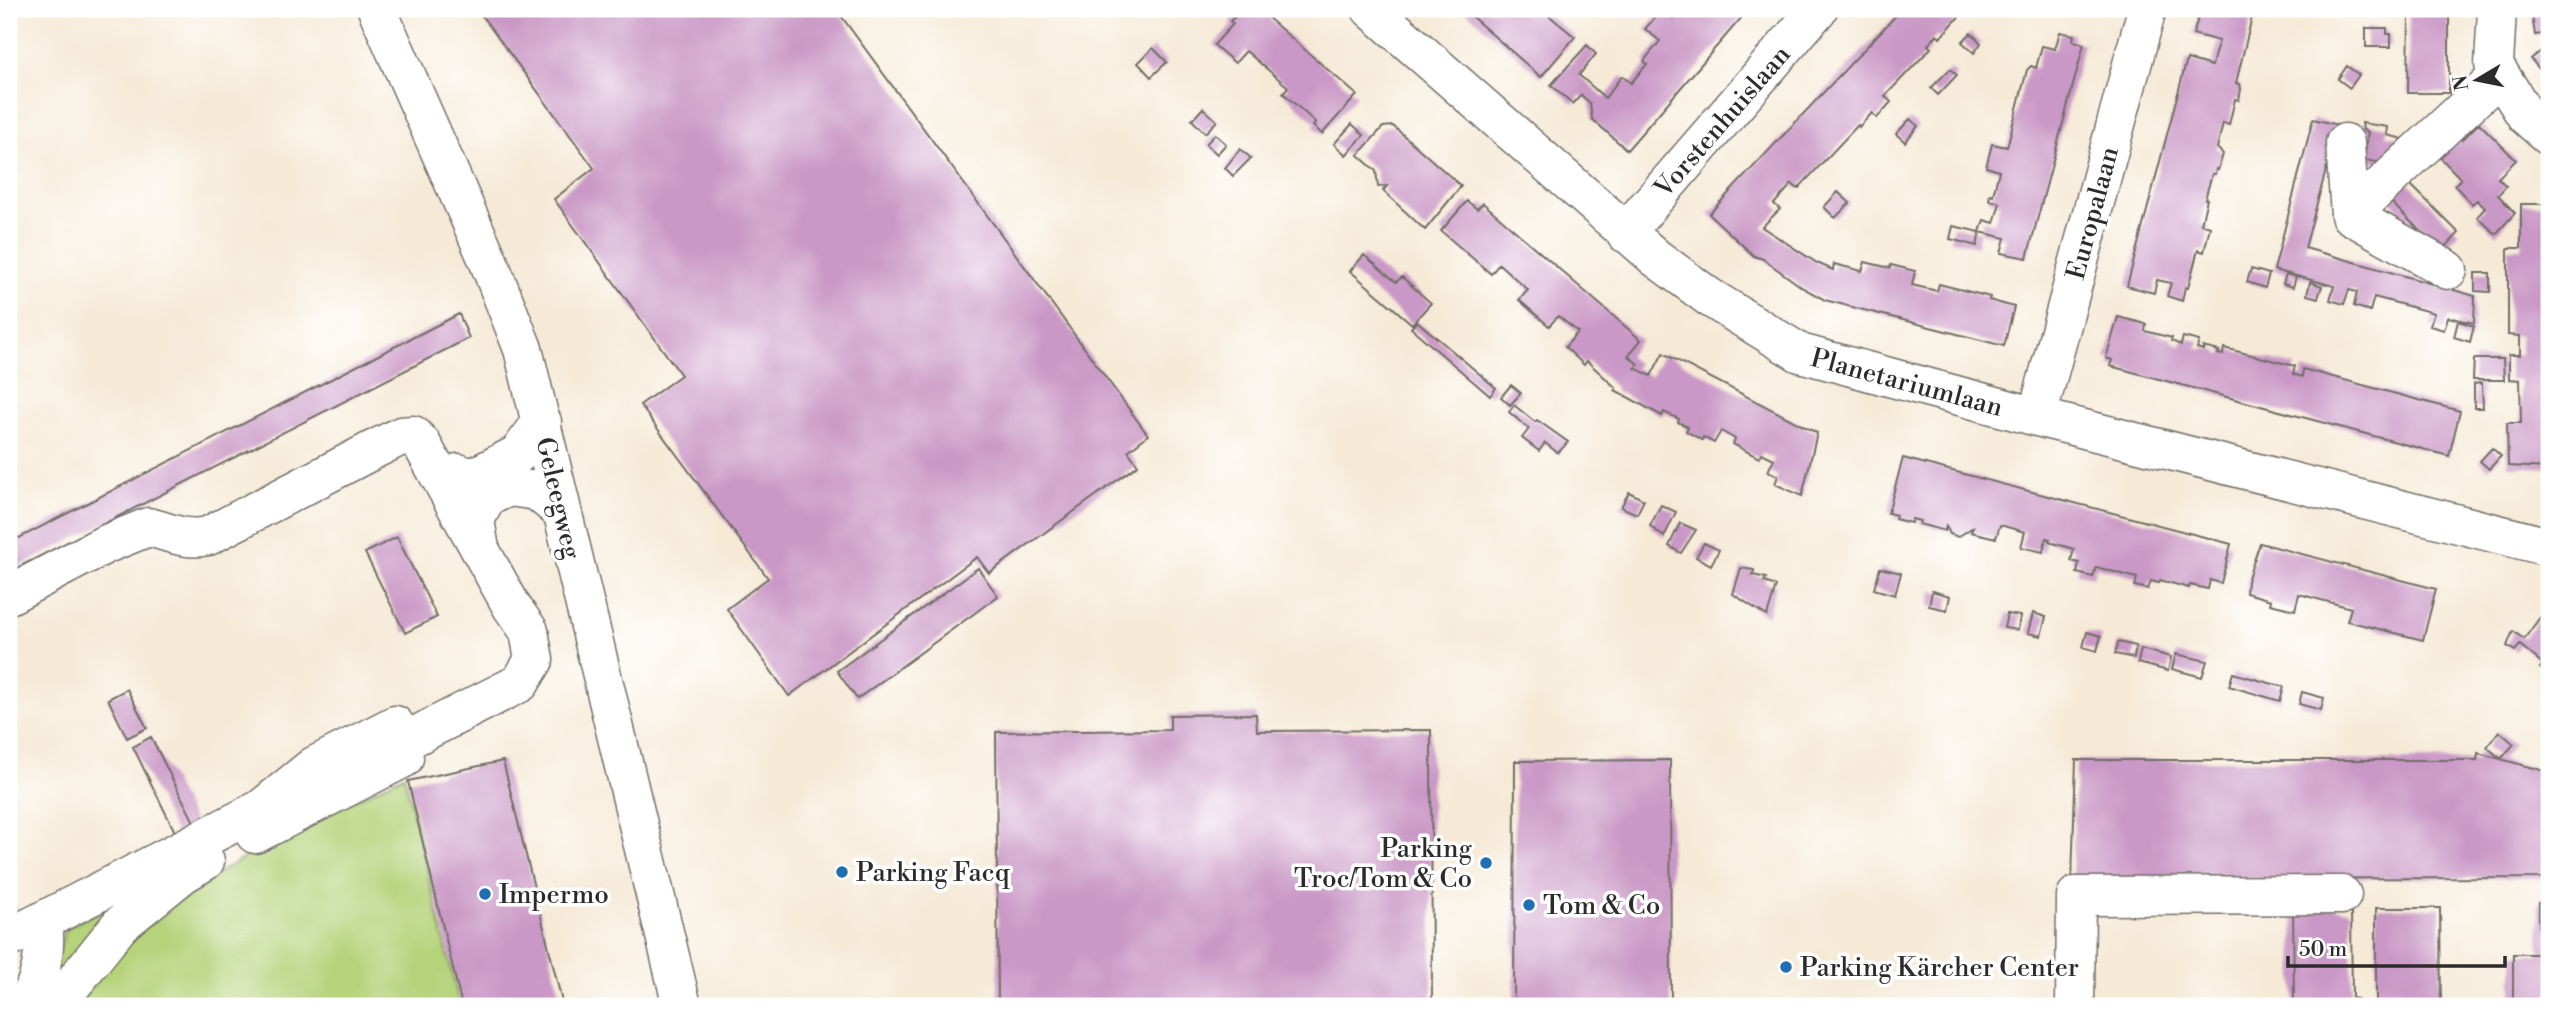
<svg xmlns="http://www.w3.org/2000/svg" width="2558" height="1015" font-family="'Libre Bodoni',serif">
  <style>
    .green { fill: #b5d37a; stroke: #707f52; stroke-width: 2 }
    .building { fill: #ca98c6 }
    .lines { fill: none; stroke-linecap: round; stroke-linejoin: round }
    .minor-casing { stroke: #726e67; stroke-width: 41 }
    .minor { stroke: #fff; stroke-width: 38 }
    .poi-dot { fill: #1f6fb2; stroke: #fff; stroke-width: 2.5 }
    .labels { text-anchor: middle; stroke-width: 7; stroke-linejoin: round; paint-order: stroke }
    .street-label { font-size: 26px; fill: #2b2b2b; stroke: #fff }
    .poi-label { font-size: 26px; fill: #2b2b2b; stroke: #fff; text-anchor: start }
  </style>
  <rect width="100%" height="100%" fill="#fff"/>
  <filter id="ink" filterUnits="userSpaceOnUse"><feTurbulence type="fractalNoise" baseFrequency=".0143" numOctaves="2"/><feDisplacementMap in="SourceGraphic" scale="14" xChannelSelector="R" yChannelSelector="G"/><feConvolveMatrix kernelMatrix="1 2 1 2 8 2 1 2 1" color-interpolation-filters="sRGB"/></filter>
  <filter id="wash" filterUnits="userSpaceOnUse"><feTurbulence type="fractalNoise" baseFrequency=".00686" numOctaves="4" result="noise"/><feDisplacementMap in="SourceGraphic" scale="28" xChannelSelector="R" yChannelSelector="G"/><feGaussianBlur stdDeviation="1.57" result="paint"/><feColorMatrix in="noise" values="0 0 0 0 0 0 0 0 0 0 0 0 0 0 0 0 0 1.4 0 .05"/><feComposite in="paint" operator="in"/></filter>
  <g filter="url(#wash)">
    <rect width="100%" height="100%" fill="#f6ead7"/>
    <path class="green" d="M404,775l56,231h-384c24,-30 52,-66 82,-91 74,-58 163,-97 246,-140z
      M165,878l-126,128 26,-75 5,-5z"/>
    <g id="blocks">
      <path class="building" d="M477,9h359l312,426 -20,16 10,14 -149,108 -12,-16 -188,139 -62,-87 41,-31 -128,-173 41,-30 -127,-176 40,-31z
        M1244,9h14l99,86 -35,39 -9,-8 3,-3 -33,-30 5,-6 -42,-36 -11,12 -21,-18 19,-21 -3,-3z
        M1463,9h78l34,28 -34,40z
        M1662,9l11,9 7,-9h69l-122,141 -35,-31 -2,-16 -9,-8 -8,9 -22,-19 36,-40 9,9 -17,21 26,23 17,-22 9,7 16,-19 -3,-3 16,-20 -15,-12z
        M1902,9h64l-26,29 -3,-3 -9,10 3,3 -44,46 -2,2 6,6 -14,16 -5,-5 -13,14 -1,-2 -60,64 -6,-5 -18,20 6,5 -18,18 55,36 16,7 1,-6 28,7 3,-9 25,6 1,-3 24,6 -3,14 25,6 2,-7 51,13 -1,3 25,7 -10,39 -179,-46 -22,-12 -40,-29 -9,-3 -45,-42z
        M2201,9h53l-18,74 4,1 1,5 -2,11 -4,-1 -6,26 -6,-2 -6,25 6,6 -5,16 -2,-1 -1,5h-3l-7,25h2l-6,25 9,3 -6,25 -6,-2 -10,38 -3,-1 -3,14 -15,-5 4,-13 -14,-3 -3,13 -27,-7 60,-227 25,7 3,-13 4,-12 -26,-7z
        M2409,9h40v84h-41z
        M2531,9h18v24l-14,2z
        M2366,28h21v6h4v13h-25z
        M2060,32l14,3 -1,6 11,3 -57,214 -26,-5 4,-15 -25,-6 4,-12 10,3 6,-20 -11,-3 1,-6 3,1 6,-24 -13,-4 6,-23 15,3 20,-77 4,-4 5,2 6,-22 13,3z
        M1971,33l10,10 -7,10 -12,-11z
        M1153,48l14,14 -16,15 -13,-14z
        M2542,50l7,7v24l-18,-22z
        M2347,66l12,9 -9,13 -12,-9z
        M1950,69l7,6 -19,20 -7,-7z
        M1203,108l14,13 -12,12 -13,-13z
        M1910,119l8,7 -13,16 -9,-8z
        M2313,119l25,6 -33,123 170,48 -1,27 -26,-6 -4,13 -14,-4 4,-13 -60,-16 -4,14 -16,-5 3,-14 -8,-2 -5,14 -14,-4 4,-14 -60,-16z
        M2362,123l26,4 -1,8 20,5 -11,25 -32,-5 4,-28 -5,-2z
        M2479,123l37,37 -18,18 8,8 -8,9 17,18 -19,21 -19,-17 8,-9 -8,-8 -5,4 -18,-19 7,-6 -27,-28 20,-19 8,8z
        M1352,124l12,11 -18,20 -12,-11z
        M1393,126l68,60 -36,44 -42,-39 4,-5 -9,1 -2,-16 -18,-16 25,-28z
        M1215,134l11,10 -9,10 -11,-10z
        M1240,149l11,9 -18,18 -8,-8z
        M2404,178l55,55 -18,19 -55,-55z
        M1838,192l12,11 -15,15 -11,-11z
        M1467,201l10,8 6,-6 158,137 -13,16 10,8 -3,4 16,8 12,-23 154,80 -15,63 -27,-12 3,-8 -10,-5 6,-12 -12,-6 -3,5 -26,-14 2,-5 -14,-8 -7,12 -11,-6 -1,3 -16,-9 2,-4 -10,-5 1,-3 -15,-7 -2,4 -47,-26 1,-2 -29,-27 -3,4 -19,-18 13,-15 -20,-16 -9,10 -30,-26 9,-10 -29,-26 -8,10 -50,-43z
        M2521,204h28v264l-41,-2 -1,-43h14l-1,-43 -11,-1v-24h11v-19l-12,-1v-87h13z
        M1953,226l27,6 -3,14 -27,-7z
        M1364,255l32,27 6,-5 29,26 -19,21 -62,-53z
        M2251,269l18,5 -4,14 -18,-6z
        M2475,273h15v19l-15,-1z
        M2286,274l10,3 -3,10 -10,-3z
        M2310,282l12,4 -4,12 -11,-3z
        M459,314l10,24 -460,234v-29z
        M2118,317l28,7 -1,7 27,7 -1,3 10,4 2,-8 16,4 -2,7 6,2v-3l16,4 -1,3 5,1 1,-7 71,18 -2,8 9,3 1,-8 157,42 -11,45 -339,-90 2,-6 -6,-2z
        M1417,321l79,67 -6,8 -79,-68z
        M2458,321l16,5 -4,16 -16,-5z
        M2474,359h29l1,21h-31z
        M2482,383l1,25h-9v-24z
        M1511,385l10,8 -11,12 -9,-8z
        M1514,405l21,17 2,-2 31,22 -10,11 -13,-10 -6,8 -17,-13 7,-9 -20,-17z
        M2492,448l9,8 -12,13 -9,-8z
        M1903,458l328,86 -10,39 -11,-3 -2,9 -18,-4 -1,3 -29,-8 -1,3 -8,-2 -3,8 -13,-3 2,-8 -41,-11 -3,10 -16,-4 2,-10 -8,-2 3,-12 -25,-7 1,-3 -4,-1 -3,14 -22,-5 4,-15 -25,-7 -4,13 -25,-6 2,-5 -15,10 -8,-3 -4,-8 -1,5 -26,-7 1,-3 -8,-2 -1,4 -16,-4 1,-4 -8,-2z
        M1629,492l15,8 -7,14 -16,-7z
        M1661,505l15,7 -12,25 -14,-11z
        M1680,523l16,7 -15,23 -12,-7z
        M397,537l40,80 -32,16 -40,-80z
        M1704,543l15,7 -8,15 -15,-8z
        M2260,543l176,46 -13,51 -76,-19 4,-13 -52,-14 -4,16 -25,-6 1,-4 -25,-7 1,-12z
        M978,568l20,28 -141,103 -20,-28z
        M1741,568l13,2 -1,5 13,3 -2,4 12,4 -9,30 -34,-22z
        M1880,568l21,5 -6,22 -21,-6z
        M1932,591l18,5 -3,14 -18,-4z
        M2544,612l5,4v59l-9,-7 3,-4 -23,-19 -5,6 -8,-5 6,-15 11,8z
        M2033,613l13,4 -5,19 -13,-3z
        M2007,614l13,2 -2,14 -14,-2z
        M2087,632l14,4 -4,15 -14,-4z
        M2118,642l18,4 -2,12 -19,-4z
        M2141,649l30,8 -3,14 -30,-8z
        M2176,654l31,7 -5,16 -30,-8z
        M2233,673l51,14 -4,14 -51,-15z
        M127,689l20,39 -20,10 -19,-39z
        M2302,692l22,6 -3,12 -22,-6z
        M1256,714l1,17 174,-1 1,276h-434l-2,-274 174,-2v-15z
        M2499,731l15,13 -13,15 -14,-12z
        M151,737l44,87 -19,10 -43,-87z
        M2478,753l71,19v106l-477,1 4,-119h401z
        M1670,760l1,246h-157l1,-245z
        M503,761l60,245h-101l-54,-225z
        M9,893l10,20 -10,6z
        M2293,902l58,8 1,88 6,1v7h-64z
        M2539,902h10v104h-39v-6l3,-3v-43h26z
        M2376,908h64l1,98h-65z"/>
    </g>
  </g>
  <g filter="url(#ink)">
    <use href="#blocks" fill-opacity="0" stroke="#726e67" stroke-width="2"/>
    <g class="lines">
      <g class="minor-casing">
        <path id="minor" d="M377,9l111,251 35,89 159,657
          M1371,9l285,249 53,39 91,56 237,64 512,130
          M2497,9l-3,56 32,51 23,20
          M2345,143l5,72
          M1625,233l193,-224
          M2448,270l-98,-55 149,-139
          M2037,417l110,-408
          M458,473l14,5 46,-24 24,-32
          M480,549l-5,-29 12,-23 22,-10 28,4 25,21
          M9,595l95,-50 44,-18c22,5 37,14 60,9l163,-85 30,-15 12,-1 8,8 91,164 17,24 5,29 -14,23 -148,75
          M255,834l149,-76
          M9,938l252,-129 53,-43 81,-41
          M22,1006c18,-14 26,-63 20,-84
          M55,1006l65,-81 63,-51 22,-13
          M2075,1006l1,-110 266,-1"/>
      </g>
      <use href="#minor" class="minor"/>
    </g>
  </g>
  <g class="poi-dot">
    <circle cx="1486" cy="863" r="7"/>
    <circle cx="842" cy="872" r="7"/>
    <circle cx="485" cy="894" r="7"/>
    <circle cx="1529" cy="905" r="7"/>
    <circle cx="1786" cy="967" r="7"/>
  </g>
  <g class="labels">
    <g class="street-label">
      <text transform="translate(1722 121) rotate(-49)" y="9">Vorstenhuislaan</text>
      <text transform="translate(2092 213) rotate(-75)" y="9">Europalaan</text>
      <text transform="translate(1907 382) rotate(15)" y="9">Planetariumlaan</text>
      <text transform="translate(559 498) rotate(77)" y="9">Geleegweg</text>
    </g>
    <g class="poi-label">
      <text x="1472" y="857" text-anchor="end">Parking<tspan x="1472" dy="30">Troc/Tom &amp; Co</tspan></text>
      <text x="856" y="881">Parking Facq</text>
      <text x="499" y="903">Impermo</text>
      <text x="1543" y="914">Tom &amp; Co</text>
      <text x="1800" y="976">Parking Kärcher Center</text>
    </g>
  </g>
  <rect width="2558" height="1015" fill="none" stroke="#fff" stroke-width="35"/>
  <g transform="translate(2477 80) rotate(260)" stroke="#ffffff" stroke-width="5" paint-order="stroke">
  <path d="M0-5L12 26L0 18L-12 26Z" fill="#2b2b2b"/>
  <text y="-10" font-size="19" font-weight="bold" text-anchor="middle" fill="#2b2b2b">N</text>
  </g>
  <path d="M2288 956v10h217v-10" fill="none" stroke="#2b2b2b" stroke-width="3.5"/>
  <text x="2299" y="956" font-size="21" fill="#2b2b2b" stroke="#ffffff" stroke-width="5" paint-order="stroke">50 m</text>
</svg>
